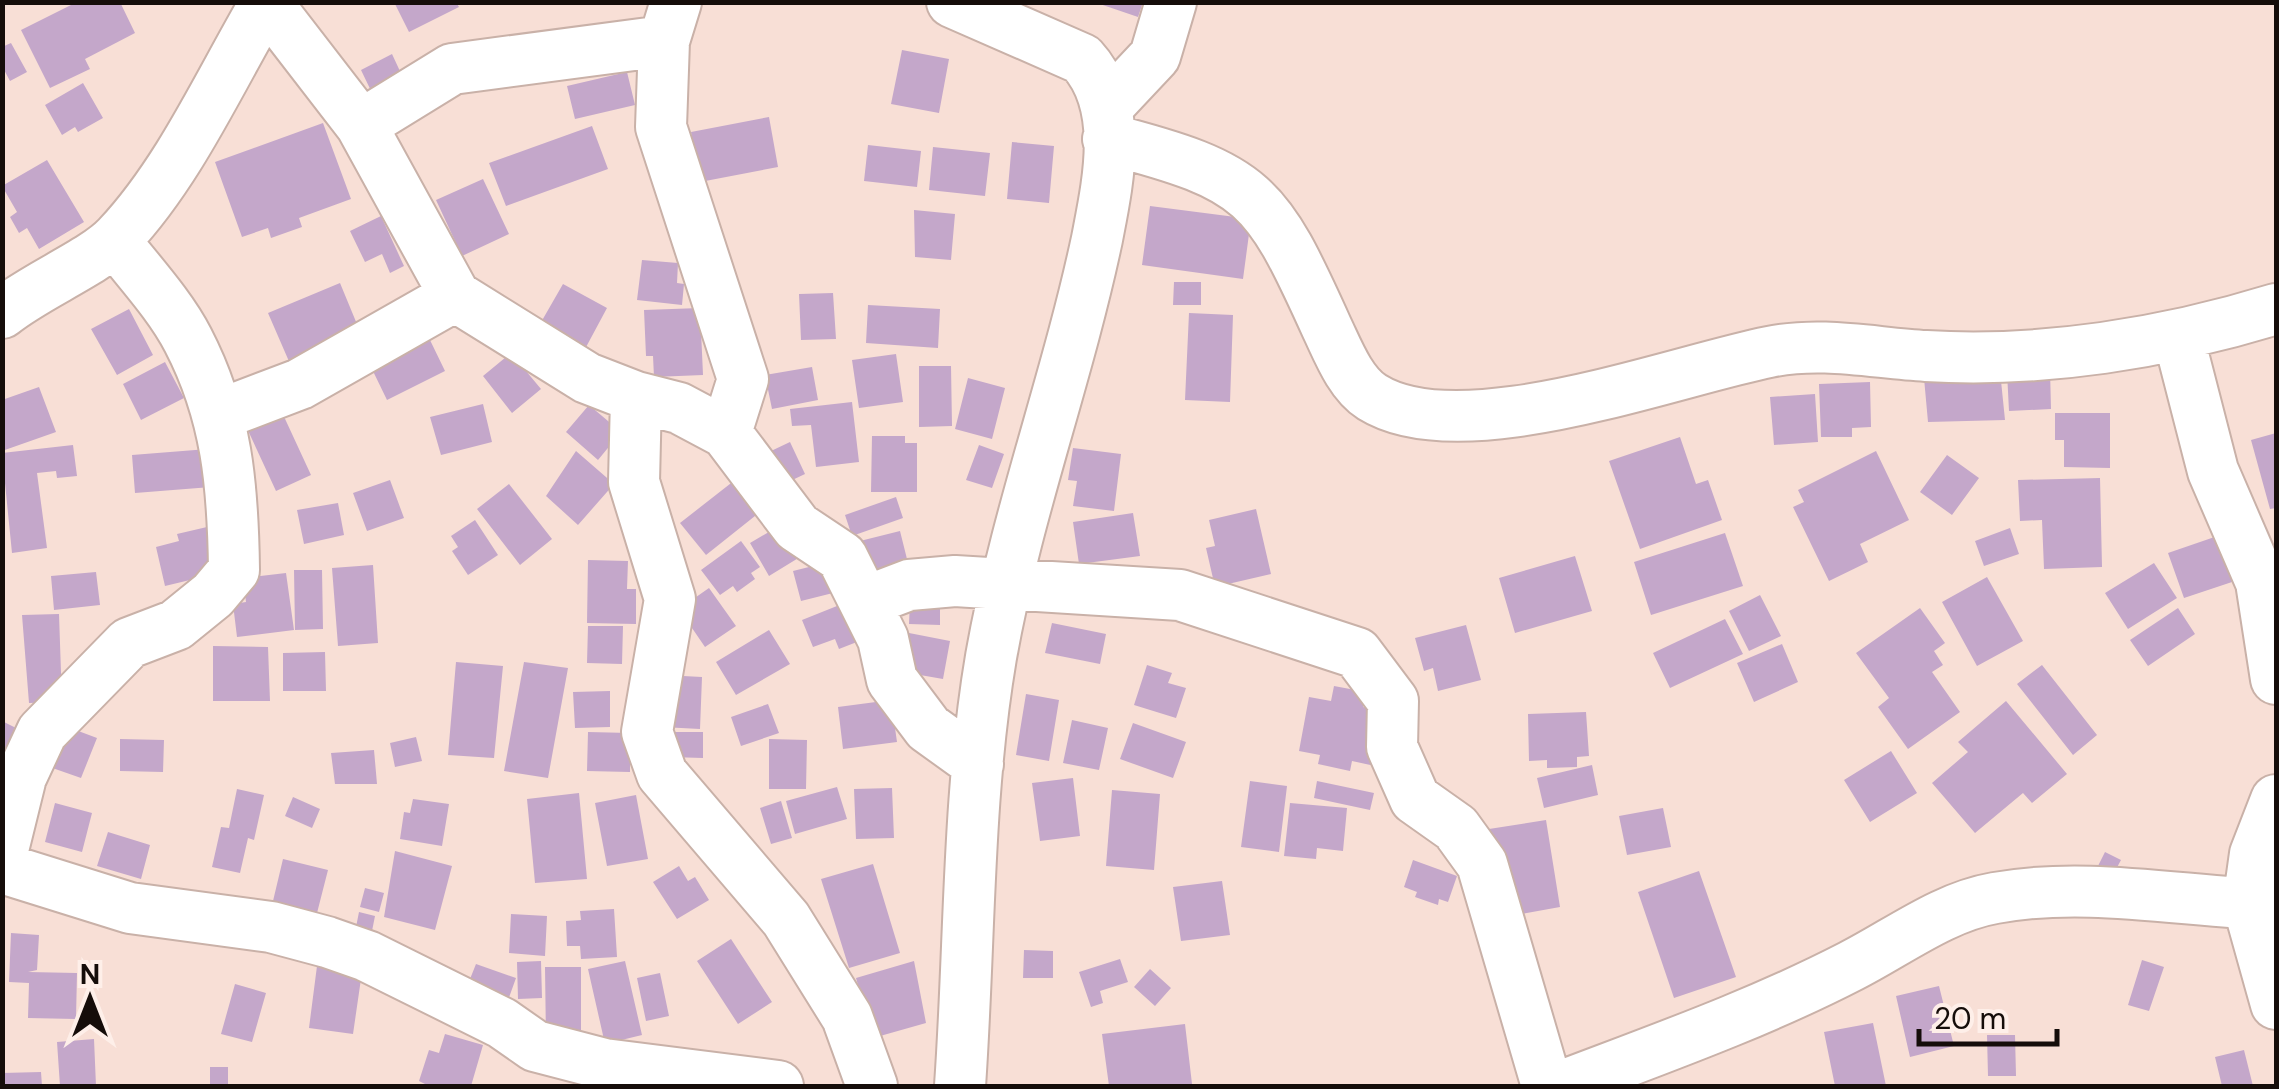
<svg xmlns="http://www.w3.org/2000/svg" width="2279" height="1089" font-family="'DM Sans',sans-serif">
  <style>
    .building { fill: #c4a7ca }
    .lines { fill: none; stroke-linecap: round; stroke-linejoin: round }
    .minor-casing { stroke: #c9b1a8; stroke-width: 54 }
    .minor { stroke: #fff; stroke-width: 50 }
  </style>
  <rect width="100%" height="100%" fill="#f8dfd6"/>
  <path class="building" d="M77,2h43l15,31 -50,26 5,10 -40,19 -29,-58z
    M394,2h62l3,5 -50,25z
    M1094,2h49l-5,15z
    M11,43l16,29 -17,9 -8,-15v-19z
    M902,50l47,9 -10,54 -48,-9z
    M392,54l13,28 -31,15 -13,-27z
    M627,72l8,33 -60,14 -8,-33z
    M83,83l20,35 -25,14 -3,-5 -13,8 -17,-30z
    M769,117l9,50 -78,15 -9,-50z
    M323,123l28,76 -52,19 3,9 -31,11 -3,-10 -26,9 -27,-75z
    M592,126l16,43 -102,37 -17,-43z
    M1012,142l42,4 -5,57 -42,-4z
    M868,145l53,6 -4,36 -53,-6z
    M933,147l57,6 -5,43 -56,-6z
    M47,160l37,62 -45,27 -12,-21 -8,5 -9,-16 7,-5 -15,-26z
    M483,179l26,55 -47,22 -26,-56z
    M1150,206l101,13 -8,60 -101,-14z
    M914,210l41,4 -4,46 -36,-3z
    M381,216l23,50 -14,7 -8,-19 -17,8 -15,-31z
    M642,260l36,3 -1,20 7,1 -2,21 -45,-5z
    M1174,282h27v23h-28z
    M340,283l19,46 -68,37 -23,-53z
    M563,284l44,24 -22,41 -45,-25z
    M833,293l3,46 -35,1 -2,-46z
    M868,305l72,4 -2,39 -72,-5z
    M700,308l3,67 -49,2 -1,-21h-7l-2,-46z
    M129,309l24,46 -36,20 -26,-46z
    M1189,313l44,2 -3,87 -45,-2z
    M429,338l16,33 -58,29 -16,-33z
    M511,353l30,36 -29,24 -29,-37z
    M896,354l7,48 -44,6 -7,-48z
    M165,362l19,36 -43,22 -18,-36z
    M919,366h32l1,60 -33,1z
    M812,367l6,33 -46,9 -7,-34z
    M2050,369l1,40 -42,2 -2,-39z
    M2000,371l5,49 -77,2 -4,-44z
    M968,378l37,10 -13,51 -37,-10z
    M1870,382l1,45 -19,1v9h-31l-2,-53z
    M39,387l17,45 -54,19v-51z
    M1815,394l3,48 -44,3 -4,-48z
    M852,402l7,60 -43,5 -5,-42 -19,1 -2,-17z
    M483,404l9,38 -51,13 -11,-38z
    M589,405l32,27 -23,28 -32,-28z
    M280,408l31,67 -35,16 -31,-67z
    M2055,413h55v55l-46,-1v-27h-9z
    M2276,433v75l-6,1 -19,-69z
    M872,436h33v7h12v49h-46z
    M1680,437l16,47 12,-4 14,40 -82,29 -31,-88z
    M790,442l15,32 -19,9 -15,-32z
    M73,445l4,31 -20,2 -1,-7 -19,2 10,75 -35,5 -10,-100z
    M979,445l25,9 -12,34 -26,-8z
    M1073,448l48,6 -7,57 -41,-5 4,-25 -9,-1z
    M208,449l3,38 -76,6 -3,-38z
    M576,451l38,33 -36,41 -32,-29z
    M1876,451l33,69 -49,24 8,18 -39,19 -36,-74 11,-5 -6,-12z
    M1947,455l32,23 -27,37 -32,-23z
    M2100,478l2,89 -58,2 -2,-49 -22,1 -2,-41z
    M390,480l14,38 -37,13 -14,-38z
    M735,480l25,32 -54,43 -26,-32z
    M509,484l43,55 -32,26 -43,-56z
    M896,497l7,21 -51,18 -7,-21z
    M338,503l6,32 -40,9 -7,-34z
    M1256,509l15,65 -56,13 -9,-39 9,-2 -6,-26z
    M1133,513l7,43 -61,8 -6,-42z
    M475,520l23,35 -30,20 -16,-24 6,-4 -7,-11z
    M781,525l19,32 -31,19 -19,-33z
    M207,527l12,46 -54,13 -9,-39 23,-6 -2,-7z
    M2010,528l9,26 -35,12 -9,-25z
    M900,531l10,40 -39,10 -11,-40z
    M2232,531l15,46 -63,21 -16,-45z
    M1725,533l18,53 -92,29 -17,-53z
    M741,541l19,26 -9,6 4,6 -18,13 -4,-6 -13,9 -19,-25z
    M1575,556l17,55 -77,22 -16,-55z
    M588,560l40,1 -1,28h9v35l-49,-1z
    M833,561l8,30 -40,10 -8,-30z
    M2154,563l23,35 -49,31 -23,-36z
    M373,565l5,78 -40,3 -6,-78z
    M294,570h28l1,59 -28,1z
    M96,572l4,33 -46,5 -3,-34z
    M286,573l8,57 -57,7 -4,-33 13,-2 -3,-24z
    M1987,577l36,64 -46,25 -35,-64z
    M709,588l27,38 -31,21 -26,-38z
    M1760,595l21,41 -32,15 -20,-40z
    M852,600l15,38 -28,11 -4,-10 -22,8 -11,-27z
    M910,601l30,2v22l-31,-1z
    M1920,608l25,35 -11,8 9,14 -11,7 28,40 -52,37 -30,-42 11,-9 -33,-45z
    M2178,608l17,26 -47,32 -18,-26z
    M59,614l3,88 -33,1 -7,-88z
    M1725,619l18,35 -73,34 -17,-35z
    M1052,623l54,11 -6,30 -55,-11z
    M1466,625l15,55 -43,11 -5,-23 -9,3 -9,-33z
    M588,626h35l-1,38 -35,-1z
    M769,630l21,34 -54,31 -20,-33z
    M909,633l41,8 -7,38 -40,-7z
    M1782,644l16,38 -44,20 -17,-39z
    M213,646l55,1 2,54h-57z
    M325,652l1,39h-43v-38z
    M456,662l47,4 -9,92 -46,-3z
    M524,662l44,6 -20,110 -44,-7z
    M1147,665l25,8 -4,10 18,5 -10,30 -42,-13z
    M2042,665l55,70 -24,20 -56,-71z
    M664,675l38,2 -2,52 -38,-2z
    M1334,686l32,6 -3,15 23,5 -11,54 -23,-5 -2,10 -32,-7 2,-9 -21,-4 10,-54 22,4z
    M610,691v36l-35,1 -2,-36z
    M1026,694l33,6 -10,61 -33,-6z
    M891,700l6,42 -54,7 -5,-42z
    M2006,701l61,73 -35,29 -9,-10 -48,40 -43,-50 36,-31 -10,-10z
    M768,704l11,29 -38,13 -10,-29z
    M1586,712l3,44 -12,1v10l-30,1v-8l-18,1 -1,-47z
    M1072,720l36,8 -9,42 -36,-7z
    M2,721l16,8 -16,32z
    M57,723l40,15 -16,40 -40,-14z
    M1133,723l53,19 -13,36 -53,-19z
    M588,732l42,1v39l-43,-1z
    M671,732h32v26l-33,-1z
    M416,737l6,24 -27,6 -5,-24z
    M120,739l44,1 -1,32 -43,-1z
    M769,739l38,1 -1,49h-37z
    M374,750l3,34h-42l-4,-31z
    M1891,751l26,42 -47,29 -26,-42z
    M1592,765l6,30 -54,13 -7,-30z
    M1073,778l7,58 -40,5 -8,-58z
    M1250,781l37,5 -8,66 -38,-5z
    M1317,781l57,12 -4,17 -56,-12z
    M837,787l10,32 -52,15 -9,-33z
    M892,788l2,50 -38,1 -2,-50z
    M237,789l27,6 -10,45 -6,-2 -8,35 -28,-6 9,-40 8,1z
    M1112,790l48,4 -6,76 -48,-4z
    M579,793l8,86 -52,4 -8,-84z
    M636,795l12,64 -41,7 -12,-63z
    M293,797l27,12 -8,19 -27,-12z
    M413,799l36,5 -7,42 -42,-7 4,-27 6,1z
    M781,801l11,37 -21,6 -11,-36z
    M55,803l37,10 -10,39 -37,-10z
    M1290,803l57,5 -4,43 -26,-3 -1,11 -32,-3z
    M1663,808l8,39 -44,8 -8,-39z
    M1546,820l14,87 -55,10 -16,-88z
    M108,832l42,13 -9,34 -44,-13z
    M395,851l57,15 -17,64 -51,-13z
    M2105,852l16,8 -13,24 -15,-8z
    M283,859l45,11 -11,43 -44,-12z
    M1413,860l44,16 -9,26 -9,-3 -1,6 -23,-8 2,-5 -13,-5z
    M873,864l27,89 -51,15 -28,-89z
    M679,866l9,15 7,-4 14,23 -32,19 -24,-37z
    M1699,871l37,106 -62,21 -36,-106z
    M1222,881l8,54 -49,6 -8,-54z
    M365,888l19,5 -5,19 -19,-5z
    M614,909l3,48 -36,2 -1,-13h-13l-1,-25 15,-1 -1,-9z
    M359,912l16,4 -3,15 -16,-4z
    M511,914l36,2 -2,40 -36,-3z
    M11,933l28,2 -2,35 -9,2 49,1 -1,46 -48,-1 1,-35 -20,-1z
    M731,939l41,63 -34,22 -41,-63z
    M1024,950l29,1v27h-30z
    M1120,959l8,23 -28,9 3,12 -12,4 -12,-35z
    M2142,960l22,7 -15,44 -21,-6z
    M541,961l1,37 -24,1 -1,-37z
    M625,961l17,74 -37,9 -17,-75z
    M914,961l12,62 -53,15 -17,-60z
    M476,964l40,14 -13,36 -41,-15z
    M317,966l45,6 -9,62 -44,-6z
    M545,967h36v74h-35z
    M1150,969l21,19 -16,18 -21,-19z
    M660,973l9,43 -23,5 -9,-43z
    M235,984l31,9 -14,49 -31,-8z
    M1939,986l15,60 -44,11 -14,-61z
    M1873,1023l13,63h-51l-11,-54z
    M1185,1024l7,60 -83,2 -7,-52z
    M445,1034l38,11 -12,41h-42l-10,-5 10,-31 10,3z
    M1987,1035h28l1,41h-28z
    M94,1039l2,47h-36l-3,-44z
    M2244,1050l9,36h-31l-7,-29z
    M210,1067h18v19h-18z
    M41,1072l1,14h-40v-13z"/>
  <g class="lines">
    <g class="minor-casing">
      <path id="minor" d="M266,2l95,123 94,171 132,82 49,19 43,11 47,25 71,94 45,30 41,82 9,41 36,48 50,36
        M676,2l-12,39 -3,86 82,252 -17,54
        M952,2l130,57c43,47 26,123 15,180 -30,141 -81,276 -106,418 -24,141 -21,287 -31,429
        M1108,106l47,-50 16,-54
        M361,125l91,-56 212,-28
        M1108,139c147,38 158,54 219,189 11,23 23,55 45,69 88,55 298,-25 397,-45 53,-11 104,1 157,4 116,7 240,-13 350,-47
        M2,313c33,-27 93,-51 116,-76 62,-66 102,-157 148,-235
        M2178,335l35,136 48,111 15,97
        M636,397l-2,85 36,117 -23,133 15,42 124,145 61,98 25,69
        M221,414l79,-30 155,-88
        M867,601l42,-16 46,-4 225,14 177,58 36,48 -1,46 23,52 41,29 26,36 65,222
        M2276,800l-21,54 -7,50 28,100
        M2,854l19,-77 21,-45 87,-89 47,-18 37,-30 21,-25c-1,-84 -7,-155 -46,-230 -18,-35 -49,-68 -73,-99
        M2,868l128,40 141,19 56,15 40,14 135,67 33,23 69,18 174,22
        M1562,1086c97,-37 196,-72 289,-120 47,-24 92,-59 144,-68 92,-17 189,4 281,7"/>
    </g>
    <use href="#minor" class="minor"/>
  </g>
  <rect width="2279" height="1089" fill="none" stroke="#150d0a" stroke-width="10"/>
  <g transform="translate(90 999)" stroke="#feefe9" stroke-width="8" paint-order="stroke">
  <path d="M0-8L18 38L0 25L-18 38Z" fill="#150d0a"/>
  <text y="-15" font-size="28" font-weight="bold" text-anchor="middle" fill="#150d0a">N</text>
  </g>
  <path d="M1919 1029v15h138v-15" fill="none" stroke="#150d0a" stroke-width="5"/>
  <text x="1934" y="1029" font-size="30" fill="#150d0a" stroke="#feefe9" stroke-width="8" paint-order="stroke">20 m</text>
</svg>
